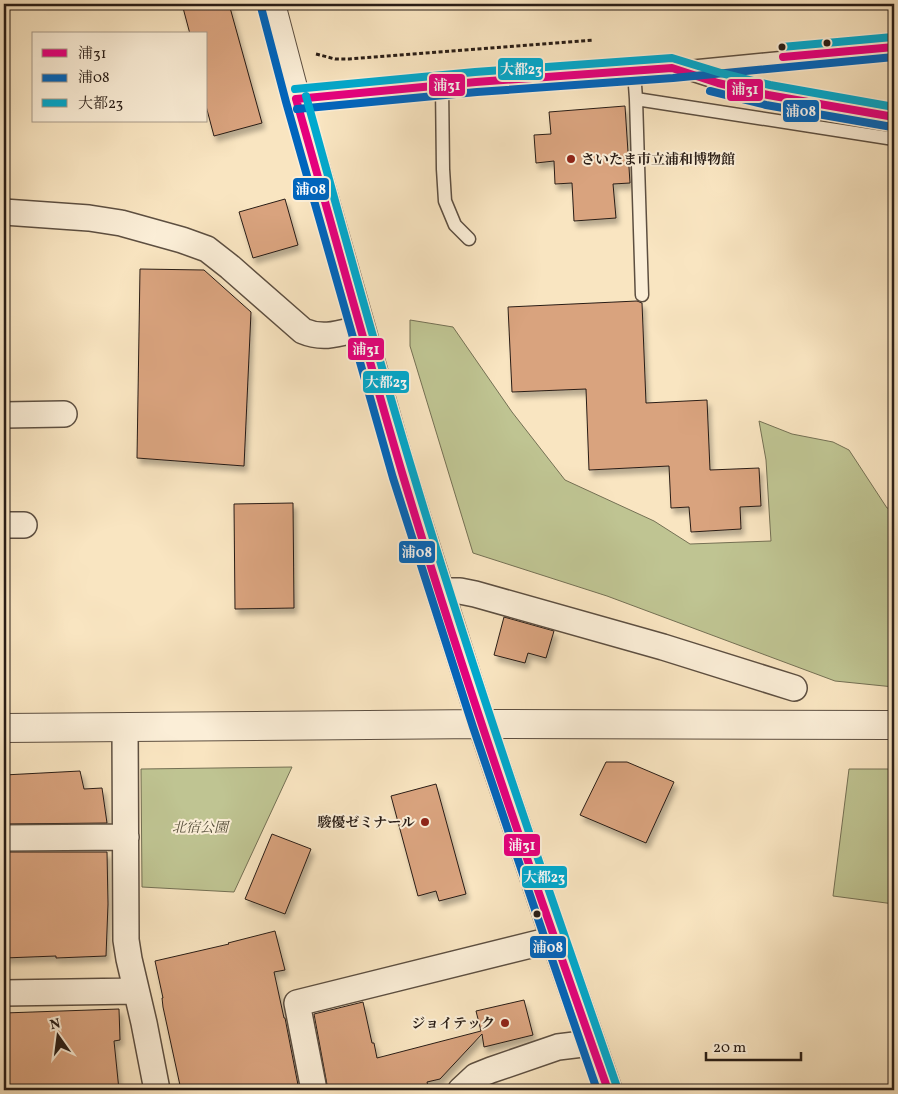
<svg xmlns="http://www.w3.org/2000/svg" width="898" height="1094" font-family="Vollkorn,'Noto Serif JP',serif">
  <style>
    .green { fill: #bfc492; stroke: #747054 }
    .building { fill: #d9a37e; stroke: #291d16; filter: url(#shadow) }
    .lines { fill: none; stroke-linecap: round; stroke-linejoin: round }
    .service-casing { stroke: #5d4f41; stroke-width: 15 }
    .minor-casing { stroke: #5d4f41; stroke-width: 28 }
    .tertiary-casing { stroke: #5d4f41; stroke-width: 30 }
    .path { stroke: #291d16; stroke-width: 3; stroke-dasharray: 4 2.5; stroke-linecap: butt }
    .service { stroke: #fbeed7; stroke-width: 12 }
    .minor { stroke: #fbeed7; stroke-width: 25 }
    .tertiary { stroke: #fbeed7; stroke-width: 28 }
    .bus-1-casing { stroke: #fbeed7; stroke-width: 11 }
    .bus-2-casing { stroke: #fbeed7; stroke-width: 11 }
    .bus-3-casing { stroke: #fbeed7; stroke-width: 11 }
    .bus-1 { stroke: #e5007d; stroke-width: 8 }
    .bus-2 { stroke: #0065bd; stroke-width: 8 }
    .bus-3 { stroke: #00a9ce; stroke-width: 8 }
    .bus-dot { fill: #291d16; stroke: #fbeed7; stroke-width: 2 }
    .poi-dot { fill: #8f2418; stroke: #fbeed7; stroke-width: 2 }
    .labels { text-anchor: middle; stroke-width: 4; stroke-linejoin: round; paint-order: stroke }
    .poi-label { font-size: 14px; font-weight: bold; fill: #291d16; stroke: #fbeed7; text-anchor: end }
    .park-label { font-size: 14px; font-style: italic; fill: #564f3b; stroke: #fbeed7 }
    .line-badge { stroke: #fbeed7; stroke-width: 2 }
    .badge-label { font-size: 14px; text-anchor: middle; font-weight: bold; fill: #fff }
  </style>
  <defs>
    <filter id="shadow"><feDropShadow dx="3" dy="5.5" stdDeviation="2.5" flood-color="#0004"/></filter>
  </defs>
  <rect width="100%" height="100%" fill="#f9e5c1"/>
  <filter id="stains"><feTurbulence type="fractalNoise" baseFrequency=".004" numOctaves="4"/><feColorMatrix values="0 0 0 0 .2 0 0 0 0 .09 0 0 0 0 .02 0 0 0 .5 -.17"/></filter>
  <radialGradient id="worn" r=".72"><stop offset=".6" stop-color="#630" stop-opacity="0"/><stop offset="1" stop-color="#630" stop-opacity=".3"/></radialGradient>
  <path class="green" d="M410,320l43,7 59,85 53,68 89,41 36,23 81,-3 -5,-81 -7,-39 33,13 41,8 16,8 38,58 7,2v177l-59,-6 -228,-85 -134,-43 -63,-207z
    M292,767l-58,125 -92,-5 -1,-118z
    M849,769h45v135l-61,-8z"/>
  <path class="building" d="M182,4h47l33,119 -48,13 -8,-30v-72h-16z
    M625,106l5,77 -17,1 3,34 -42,3 -2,-38 -17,1 -1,-23 -18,2 -2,-28 17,-1 -2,-22z
    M285,199l13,46 -45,13 -14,-46z
    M140,269l64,1 47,42 -7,154 -107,-8z
    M637,301l5,2 4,100 61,-3 3,70 49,-2 2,38 -21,1 1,22 -50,3 -2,-25 -18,1 -2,-42 -80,4 -3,-81 -74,3 -4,-85z
    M293,503l1,105 -59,1 -1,-105z
    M504,617l50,14 -8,27 -18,-5 -3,10 -31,-8z
    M606,762h21l47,20 -28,61 -66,-28z
    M80,771l4,18 18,-1 5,35 -103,1v-49z
    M436,784l30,110 -27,7 -3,-10 -18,5 -27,-100z
    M272,834l39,15 -26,65 -40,-15z
    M4,852h103l1,52 -2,52 -50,2v-2l-52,2v-39l3,1 -3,-52z
    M275,931l10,39 -11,2 10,46h1l14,72h-118l-18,-83 -1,-9h1l-8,-37 74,-17 -1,-1z
    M524,1000l9,35 -49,12 -2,-13 -42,45 -13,3 2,8h-101l-14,-76 49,-12 9,41h2l3,15 104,-27 -5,-20z
    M119,1009l1,31 -6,1 5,49h-115v-77z"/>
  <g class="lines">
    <g class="service-casing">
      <path id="service" d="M672,68l46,15 50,12 126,22
        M678,68l216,-21
        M634,71l2,28 258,40
        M442,85l1,84 2,32 10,24 14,14
        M636,99l6,196"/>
    </g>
    <g class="minor-casing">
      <path id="minor" d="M296,99l180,-17 196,-14
        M4,212l85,6 32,5 61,17 25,9 23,18 73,64c21,9 37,2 58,-3
        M4,415l60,-1
        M4,525h20
        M439,591h21l15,3 188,53 131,41
        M125,727l1,213 3,19 15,64 13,67
        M4,838l122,-1
        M4,993l132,-2
        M314,1090l-17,-87 258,-64
        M461,1090l15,-14 15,-6 67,-23 33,-4"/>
    </g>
    <g class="tertiary-casing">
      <path id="tertiary" d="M271,4l25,95 107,376 79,249 73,215 53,151
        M4,728l478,-4 412,1"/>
    </g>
    <path class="path" d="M316,54l19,5h14l245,-19"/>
    <use href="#service" class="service"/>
    <use href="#minor" class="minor"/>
    <use href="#tertiary" class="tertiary"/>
    <g class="bus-1-casing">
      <path id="bus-1" d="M783,57l111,-10
        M296,99c36,126 70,252 107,377 62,206 133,411 205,614
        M296,99l180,-17 196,-14 46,15 50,12 126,22"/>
    </g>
    <g class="bus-2-casing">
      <path id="bus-2" d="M261,7l25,95 107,376 80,249 73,215 51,148
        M710,91l56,14 126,22
        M297,109l180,-17 196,-14 221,-21"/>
    </g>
    <g class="bus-3-casing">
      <path id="bus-3" d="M782,47l111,-10
        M295,89l180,-17 197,-14 49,15 49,12 124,22
        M306,96c35,126 69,252 107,377 62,206 133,410 204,614"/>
    </g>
    <use href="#bus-1" class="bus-1"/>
    <use href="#bus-2" class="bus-2"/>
    <use href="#bus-3" class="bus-3"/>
  </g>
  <g class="bus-dot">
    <circle cx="827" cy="43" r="4.5"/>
    <circle cx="782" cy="47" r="4.5"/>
    <circle cx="537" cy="914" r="4.5"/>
  </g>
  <g class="poi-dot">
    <circle cx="571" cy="159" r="5"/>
    <circle cx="425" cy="822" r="5"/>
    <circle cx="505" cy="1023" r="5"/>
  </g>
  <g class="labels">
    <g class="poi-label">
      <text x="581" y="164" text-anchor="start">さいたま市立浦和博物館</text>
      <text x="415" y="827">駿優ゼミナール</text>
      <text x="495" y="1028">ジョイテック</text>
    </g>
    <g class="park-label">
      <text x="200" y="832">北宿公園</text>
    </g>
  </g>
  <g class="line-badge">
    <rect x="497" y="57" width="47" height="24" rx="5" fill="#00a9ce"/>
    <rect x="428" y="73" width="38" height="24" rx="5" fill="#e5007d"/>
    <rect x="726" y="78" width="38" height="24" rx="5" fill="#e5007d"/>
    <rect x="782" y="99" width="38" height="24" rx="5" fill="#0065bd"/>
    <rect x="292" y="177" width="38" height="24" rx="5" fill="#0065bd"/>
    <rect x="347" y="337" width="38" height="24" rx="5" fill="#e5007d"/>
    <rect x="362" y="370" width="48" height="24" rx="5" fill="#00a9ce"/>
    <rect x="398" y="540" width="38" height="24" rx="5" fill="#0065bd"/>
    <rect x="503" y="833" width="38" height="24" rx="5" fill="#e5007d"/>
    <rect x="521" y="865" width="47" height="24" rx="5" fill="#00a9ce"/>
    <rect x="529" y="935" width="38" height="24" rx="5" fill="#0065bd"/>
  </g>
  <g class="badge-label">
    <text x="521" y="74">大都23</text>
    <text x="447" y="90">浦31</text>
    <text x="745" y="94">浦31</text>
    <text x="801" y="116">浦08</text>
    <text x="311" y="194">浦08</text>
    <text x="366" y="354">浦31</text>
    <text x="386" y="387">大都23</text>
    <text x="417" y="557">浦08</text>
    <text x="522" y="850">浦31</text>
    <text x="544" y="882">大都23</text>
    <text x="548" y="952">浦08</text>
  </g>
  <rect width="898" height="1094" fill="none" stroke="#f9e5c1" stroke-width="20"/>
  <rect x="5" y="5" width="888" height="1084" fill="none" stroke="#291d16" stroke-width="2.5"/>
  <rect x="10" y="10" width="878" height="1074" fill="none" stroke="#291d16"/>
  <rect x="32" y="32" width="175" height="90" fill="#fbeed7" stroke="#a79a8a"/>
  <rect x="42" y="49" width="25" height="8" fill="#e5007d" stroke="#a79a8a"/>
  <text x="78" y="58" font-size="15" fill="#291d16">浦31</text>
  <rect x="42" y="74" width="25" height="8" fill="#0065bd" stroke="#a79a8a"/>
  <text x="78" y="82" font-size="15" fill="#291d16">浦08</text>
  <rect x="42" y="99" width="25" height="8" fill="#00a9ce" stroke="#a79a8a"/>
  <text x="78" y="108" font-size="15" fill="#291d16">大都23</text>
  <g transform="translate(58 1036) rotate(346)" stroke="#fbeed7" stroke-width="4" paint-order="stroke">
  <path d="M0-4L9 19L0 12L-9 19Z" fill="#291d16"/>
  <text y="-8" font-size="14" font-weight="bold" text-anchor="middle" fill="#291d16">N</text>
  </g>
  <path d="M706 1052v8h95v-8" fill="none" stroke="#291d16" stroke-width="2.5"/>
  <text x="713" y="1052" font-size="15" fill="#291d16" stroke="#fbeed7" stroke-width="4" paint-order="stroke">20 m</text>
  <rect width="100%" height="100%" filter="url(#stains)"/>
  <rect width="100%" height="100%" fill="url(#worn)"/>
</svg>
